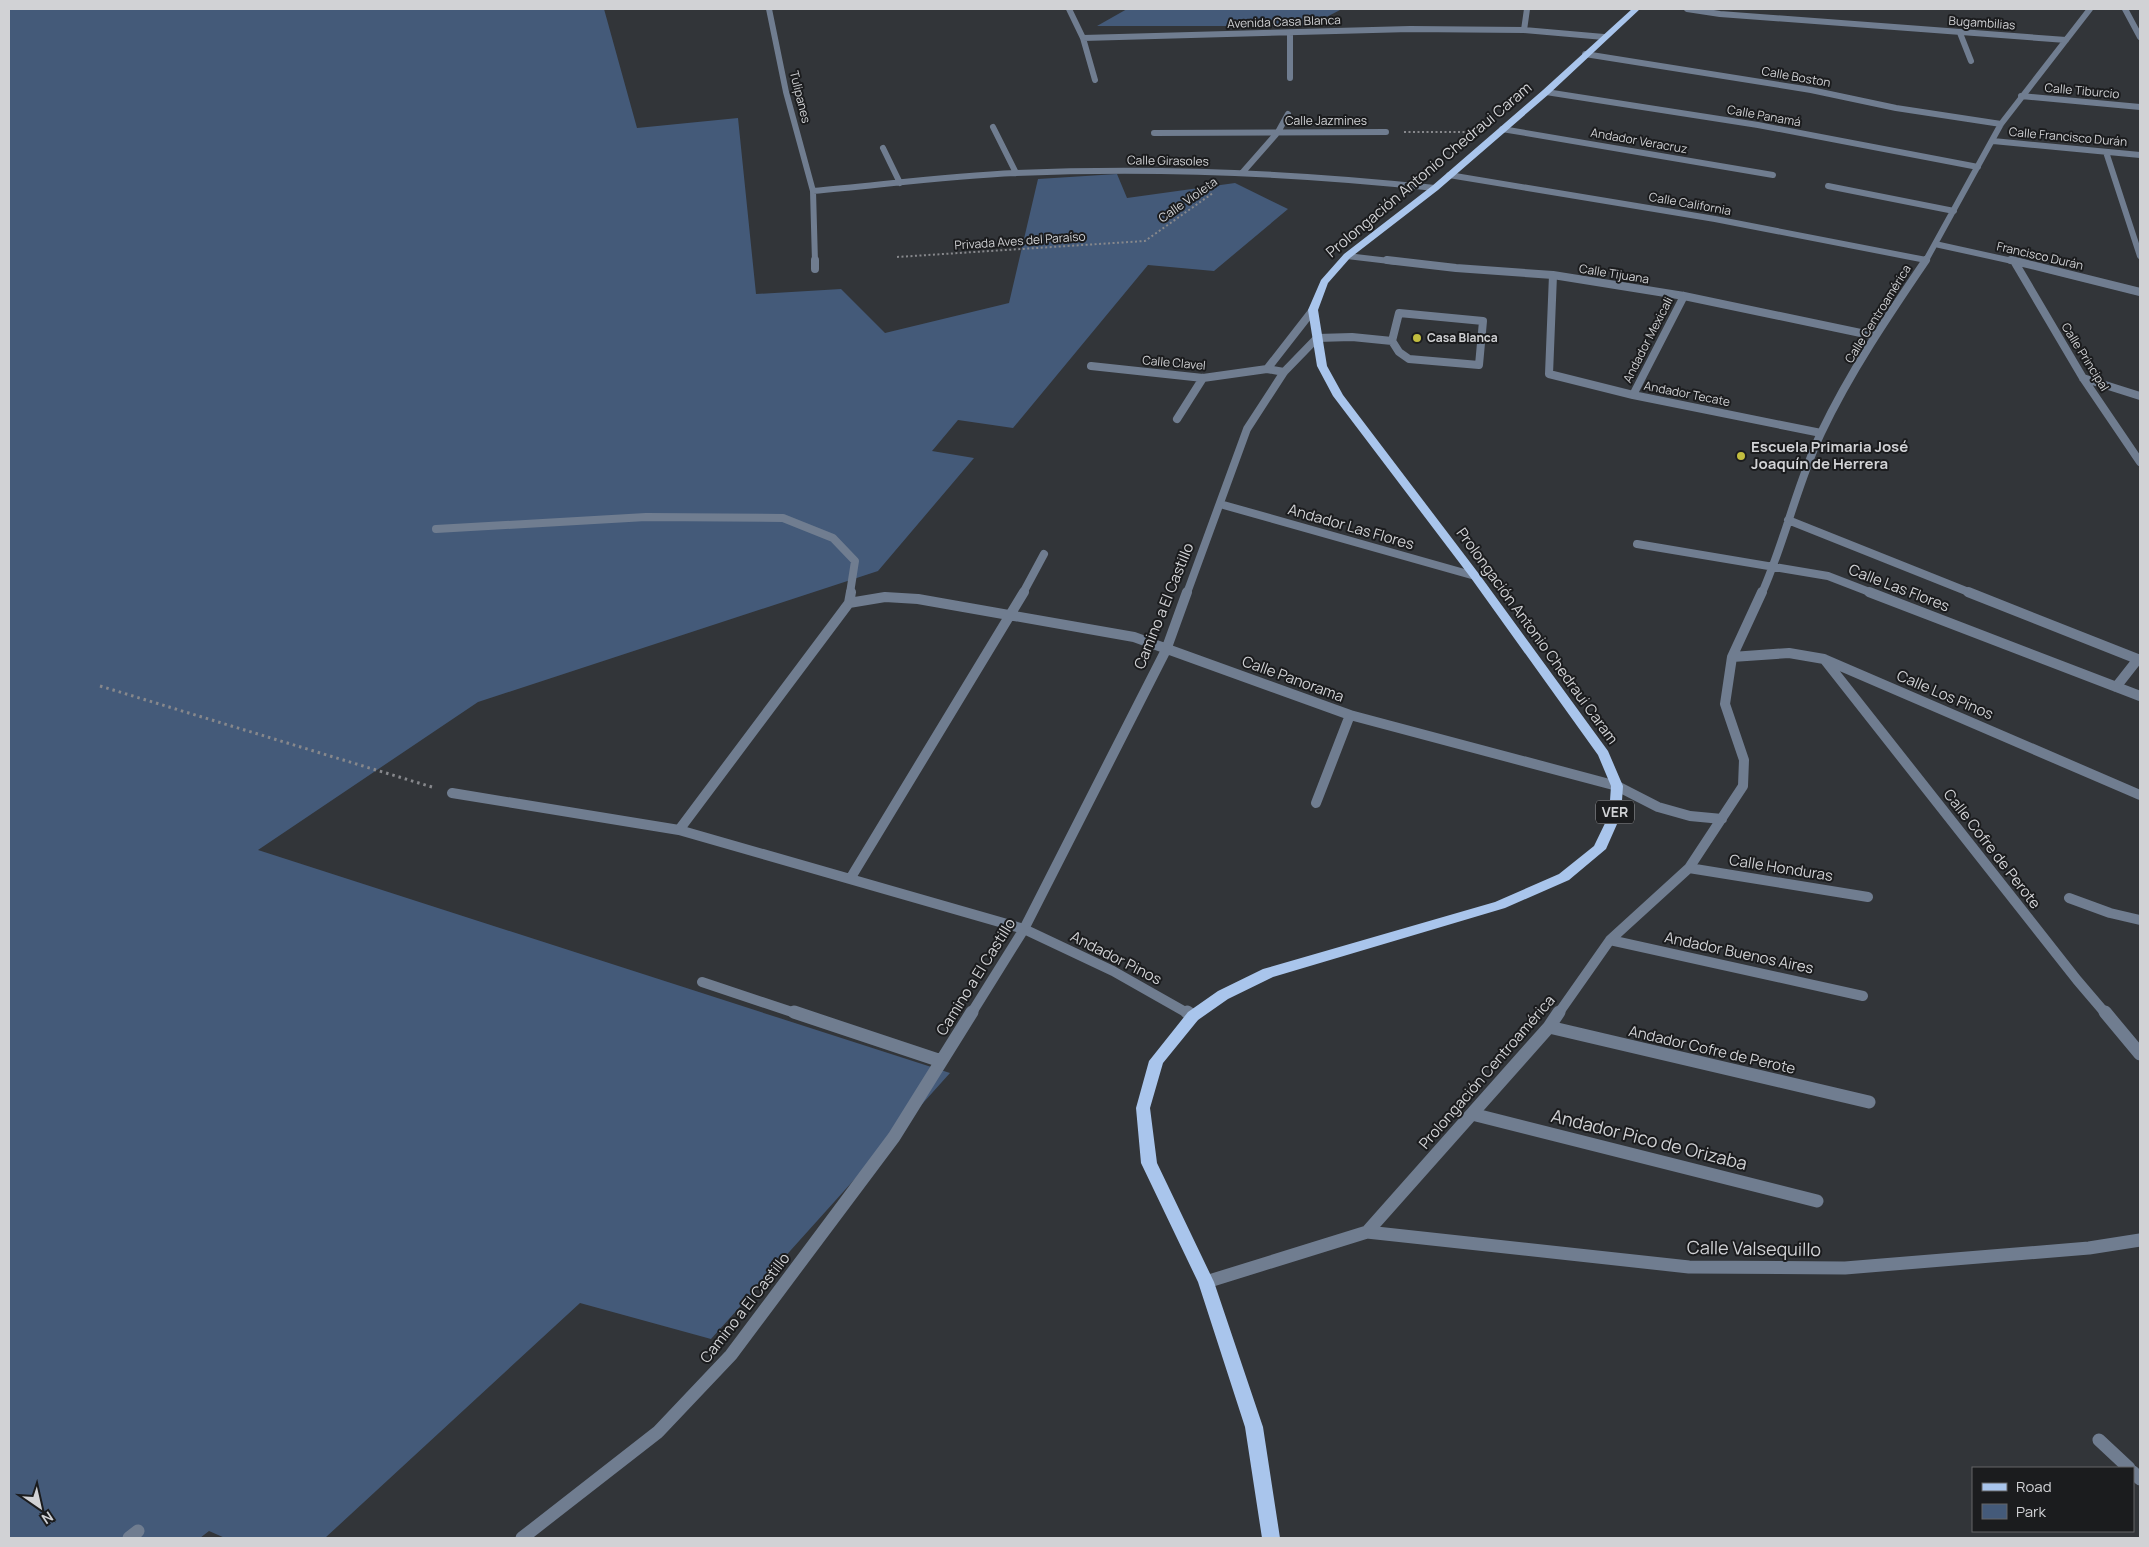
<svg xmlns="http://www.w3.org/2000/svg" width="2149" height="1547" font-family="Manrope,sans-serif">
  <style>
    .green { fill: #445a79 }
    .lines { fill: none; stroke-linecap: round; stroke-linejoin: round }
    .path-far1 { stroke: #87888c; stroke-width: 2; stroke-dasharray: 2 2.5; stroke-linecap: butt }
    .path { stroke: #87888c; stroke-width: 3; stroke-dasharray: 2.5 4; stroke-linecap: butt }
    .lane { stroke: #707d90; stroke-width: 8 }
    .street-far3 { stroke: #707d90; stroke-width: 6 }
    .street-far2 { stroke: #707d90; stroke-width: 8 }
    .street-far1 { stroke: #707d90; stroke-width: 10 }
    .street { stroke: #707d90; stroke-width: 13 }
    .primary { fill: #a9c5ec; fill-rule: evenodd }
    .poi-dot { fill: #c2bd3f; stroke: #1b1c1e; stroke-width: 2 }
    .labels { text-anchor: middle; stroke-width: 4; stroke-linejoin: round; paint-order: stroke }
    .far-street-label { font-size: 12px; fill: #d1d2d5; stroke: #1b1c1e }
    .far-poi-label { font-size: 12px; font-weight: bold; fill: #d1d2d5; stroke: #1b1c1e; text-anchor: start }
    .shield { fill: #1b1c1e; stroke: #9a9b9e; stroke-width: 1 }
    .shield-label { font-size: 14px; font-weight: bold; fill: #d1d2d5 }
    .street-label { font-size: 15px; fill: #d1d2d5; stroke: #1b1c1e }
    .poi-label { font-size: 15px; font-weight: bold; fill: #d1d2d5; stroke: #1b1c1e; text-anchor: start }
    .near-street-label { font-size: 18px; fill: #d1d2d5; stroke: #1b1c1e }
  </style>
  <rect width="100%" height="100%" fill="#323539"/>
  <path class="green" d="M9,9h595l33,119 101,-10 18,176 85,-5 44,44 124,-30 29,-124 79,-5 10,24 108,-15 53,26 -74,62 -66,-6 -135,163 -55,-8 -26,31 42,7 -96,113 -400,131 -220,148 692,223 -239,266 -131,-36 -255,235h-100l-16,-7 -9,7h-191z
    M1127,9h215l-33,17h-212z"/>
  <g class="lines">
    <path class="path-far1" d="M1404,132h63
      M897,257l248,-16 68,-48"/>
    <path class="path" d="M100,686l332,101"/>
    <path class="lane" d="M1399,313l84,8 -4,44 -70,-6 -10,-7 -7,-11z
      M1317,338l35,-1 40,4"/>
    <path class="street-far3" d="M769,9l17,83 27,99 2,71
      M1069,9l14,29 12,42
      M1687,9l33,5 346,26
      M2125,9l15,28
      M1524,30l3,-21
      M1960,33l11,28
      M1290,34v44
      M1083,38l327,-9 114,1 80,7
      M1585,54l226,36 85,18 105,16
      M1546,92l212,33 220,42
      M2021,96l119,11
      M993,127l23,46
      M1502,129l271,46
      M1154,133l232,-1
      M1993,141l147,14
      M883,148l17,35
      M2106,152l34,104
      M1242,173l36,-41 10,-18
      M1449,175l266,44 211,41
      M1828,186l126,25
      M813,191c68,-6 135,-15 203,-18 140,-6 280,0 419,15
      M1935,244l82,18
      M1347,256l51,6
      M1925,262l76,-138 89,-115"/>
    <path class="street-far2" d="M815,260v9
      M1387,260l69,8 97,7 131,21 191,40
      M2011,260l129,32
      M2014,261l69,117 57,84
      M1553,275l-4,99 84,21 188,38
      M1091,366l112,12 64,-9 17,3
      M1267,369l46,-59
      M2083,378l57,18
      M1633,395l51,-99
      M1177,419l26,-41
      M1220,504l255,72
      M1788,520l183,73
      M436,529l210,-12 137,1 50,20 22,23 -5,32
      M1637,544l191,32 44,17
      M1023,593l21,-39
      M1187,593l60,-164 37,-57 33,-34
      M1762,593c23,-52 35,-109 59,-160 29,-61 67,-117 105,-173"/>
    <path class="street-far1" d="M1869,592l271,104
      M1968,592l172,68
      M849,603l36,-6 33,2 216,38 216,78 267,71 41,21 32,9 32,3
      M1732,657l57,-4 35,6 316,136
      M1824,659l253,321 29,34
      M2116,687l22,-28
      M452,793l227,37 345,99 89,42 76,43
      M1316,803l34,-88
      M679,830l170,-227 2,-11
      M1689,868l179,29
      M850,879l174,-287
      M2069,898l41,15 30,7
      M1610,940l253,56
      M702,982l96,32
      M971,1014l53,-85 142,-279 21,-58
      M1558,1014l52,-74 79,-72 54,-82 1,-26 -19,-56 7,-47 30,-65"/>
    <path class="street" d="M794,1012l147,49
      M1187,1012l6,4
      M2105,1012l35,42
      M1549,1027l320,75
      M1472,1114l345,87
      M1367,1232l322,35 156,1 244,-20 51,-8
      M1206,1282l161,-50 182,-205 10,-15
      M2099,1440l30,28
      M2133,1472l7,7
      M129,1538l9,-7
      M522,1538l136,-106 73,-77 163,-218 78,-125"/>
    <path class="primary" d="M1632,9h8l-91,85 -111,96 -88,68 -22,25 -10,27 9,56 16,29 136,179 129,177 15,35 -2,29 -15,34 -37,31 -64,28 -232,69 -45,22 -30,21 -35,43 -13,45 7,55 57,119 49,145 17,111h-18l-17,-111 -47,-145 -57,-119 -5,-55 13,-47 39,-49 30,-21 45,-22 232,-67 64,-28 35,-28 15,-31 2,-29 -13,-31 -127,-177 -138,-182 -16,-30 -9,-56 13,-30 23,-26 88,-68 111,-96z"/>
  </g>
  <g class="poi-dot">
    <circle cx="1417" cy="338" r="5"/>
    <circle cx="1741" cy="456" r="5"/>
  </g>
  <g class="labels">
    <g class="far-street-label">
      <text transform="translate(1284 22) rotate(-2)" y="4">Avenida Casa Blanca</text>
      <text transform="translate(1982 23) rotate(4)" y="4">Bugambilias</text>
      <text transform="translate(1796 77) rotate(10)" y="4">Calle Boston</text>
      <text transform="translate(2082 91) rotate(5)" y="4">Calle Tiburcio</text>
      <text transform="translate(800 97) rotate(76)" y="4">Tulipanes</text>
      <text transform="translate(1764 116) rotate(10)" y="4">Calle Panamá</text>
      <text x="1326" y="125">Calle Jazmines</text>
      <text transform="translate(2068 137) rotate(5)" y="4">Calle Francisco Durán</text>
      <text transform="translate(1639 141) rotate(10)" y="4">Andador Veracruz</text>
      <text transform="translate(1168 161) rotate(1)" y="4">Calle Girasoles</text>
      <text transform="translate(1188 200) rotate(-35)" y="4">Calle Violeta</text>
      <text transform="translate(1690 204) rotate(10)" y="4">Calle California</text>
      <text transform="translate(1020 241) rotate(-4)" y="4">Privada Aves del Paraíso</text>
      <text transform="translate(2040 256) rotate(13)" y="4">Francisco Durán</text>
      <text transform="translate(1614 274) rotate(9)" y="4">Calle Tijuana</text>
      <text transform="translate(1878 314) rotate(-58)" y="4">Calle Centroamérica</text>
      <text transform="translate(1648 340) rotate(-63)" y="4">Andador Mexicali</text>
      <text transform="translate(2085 357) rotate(58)" y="4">Calle Principal</text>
      <text transform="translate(1174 363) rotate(5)" y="4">Calle Clavel</text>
      <text transform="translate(1687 394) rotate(11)" y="4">Andador Tecate</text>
    </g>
    <g class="far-poi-label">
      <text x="1427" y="342">Casa Blanca</text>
    </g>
    <rect class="shield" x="1596" y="800.5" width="38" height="23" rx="4"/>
    <g class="shield-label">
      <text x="1615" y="817">VER</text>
    </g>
    <g class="street-label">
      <text transform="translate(1429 170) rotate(-40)" y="5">Prolongación Antonio Chedraui Caram</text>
      <text transform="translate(1351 527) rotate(16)" y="5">Andador Las Flores</text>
      <text transform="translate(1899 588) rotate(21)" y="5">Calle Las Flores</text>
      <text transform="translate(1164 606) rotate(-68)" y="5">Camino a El Castillo</text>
      <text transform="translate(1537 636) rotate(54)" y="5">Prolongación Antonio Chedraui Caram</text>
      <text transform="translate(1293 679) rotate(20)" y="5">Calle Panorama</text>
      <text transform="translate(1945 695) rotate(23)" y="5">Calle Los Pinos</text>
      <text transform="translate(1992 849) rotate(52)" y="5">Calle Cofre de Perote</text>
      <text transform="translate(1781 868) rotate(9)" y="5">Calle Honduras</text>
      <text transform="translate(1739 953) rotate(12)" y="5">Andador Buenos Aires</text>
      <text transform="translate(1116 958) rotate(27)" y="5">Andador Pinos</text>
      <text transform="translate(976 977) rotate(-58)" y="5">Camino a El Castillo</text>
      <text transform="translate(1712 1050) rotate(13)" y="5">Andador Cofre de Perote</text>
      <text transform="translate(1487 1072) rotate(-49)" y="5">Prolongación Centroamérica</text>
      <text transform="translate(745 1308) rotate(-52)" y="5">Camino a El Castillo</text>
    </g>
    <g class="poi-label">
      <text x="1751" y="452">Escuela Primaria José<tspan x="1751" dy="17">Joaquín de Herrera</tspan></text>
    </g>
    <g class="near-street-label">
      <text transform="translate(1649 1140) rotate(14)" y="6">Andador Pico de Orizaba</text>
      <text transform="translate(1754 1249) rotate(1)" y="6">Calle Valsequillo</text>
    </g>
  </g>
  <rect width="2149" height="1547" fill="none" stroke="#d1d2d5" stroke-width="20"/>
  <rect x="1972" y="1467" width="162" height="65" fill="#1b1c1e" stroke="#646567"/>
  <rect x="1982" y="1483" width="25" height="8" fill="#a9c5ec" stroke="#646567"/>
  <text x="2016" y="1492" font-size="15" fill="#d1d2d5">Road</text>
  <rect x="1982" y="1504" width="25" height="15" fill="#445a79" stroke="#646567"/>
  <text x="2016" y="1517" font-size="15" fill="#d1d2d5">Park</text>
  <g transform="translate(40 1507) rotate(146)" stroke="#1b1c1e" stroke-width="4" paint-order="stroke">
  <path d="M0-4L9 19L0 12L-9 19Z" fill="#d1d2d5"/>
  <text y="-8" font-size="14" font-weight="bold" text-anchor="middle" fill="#d1d2d5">N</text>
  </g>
</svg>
